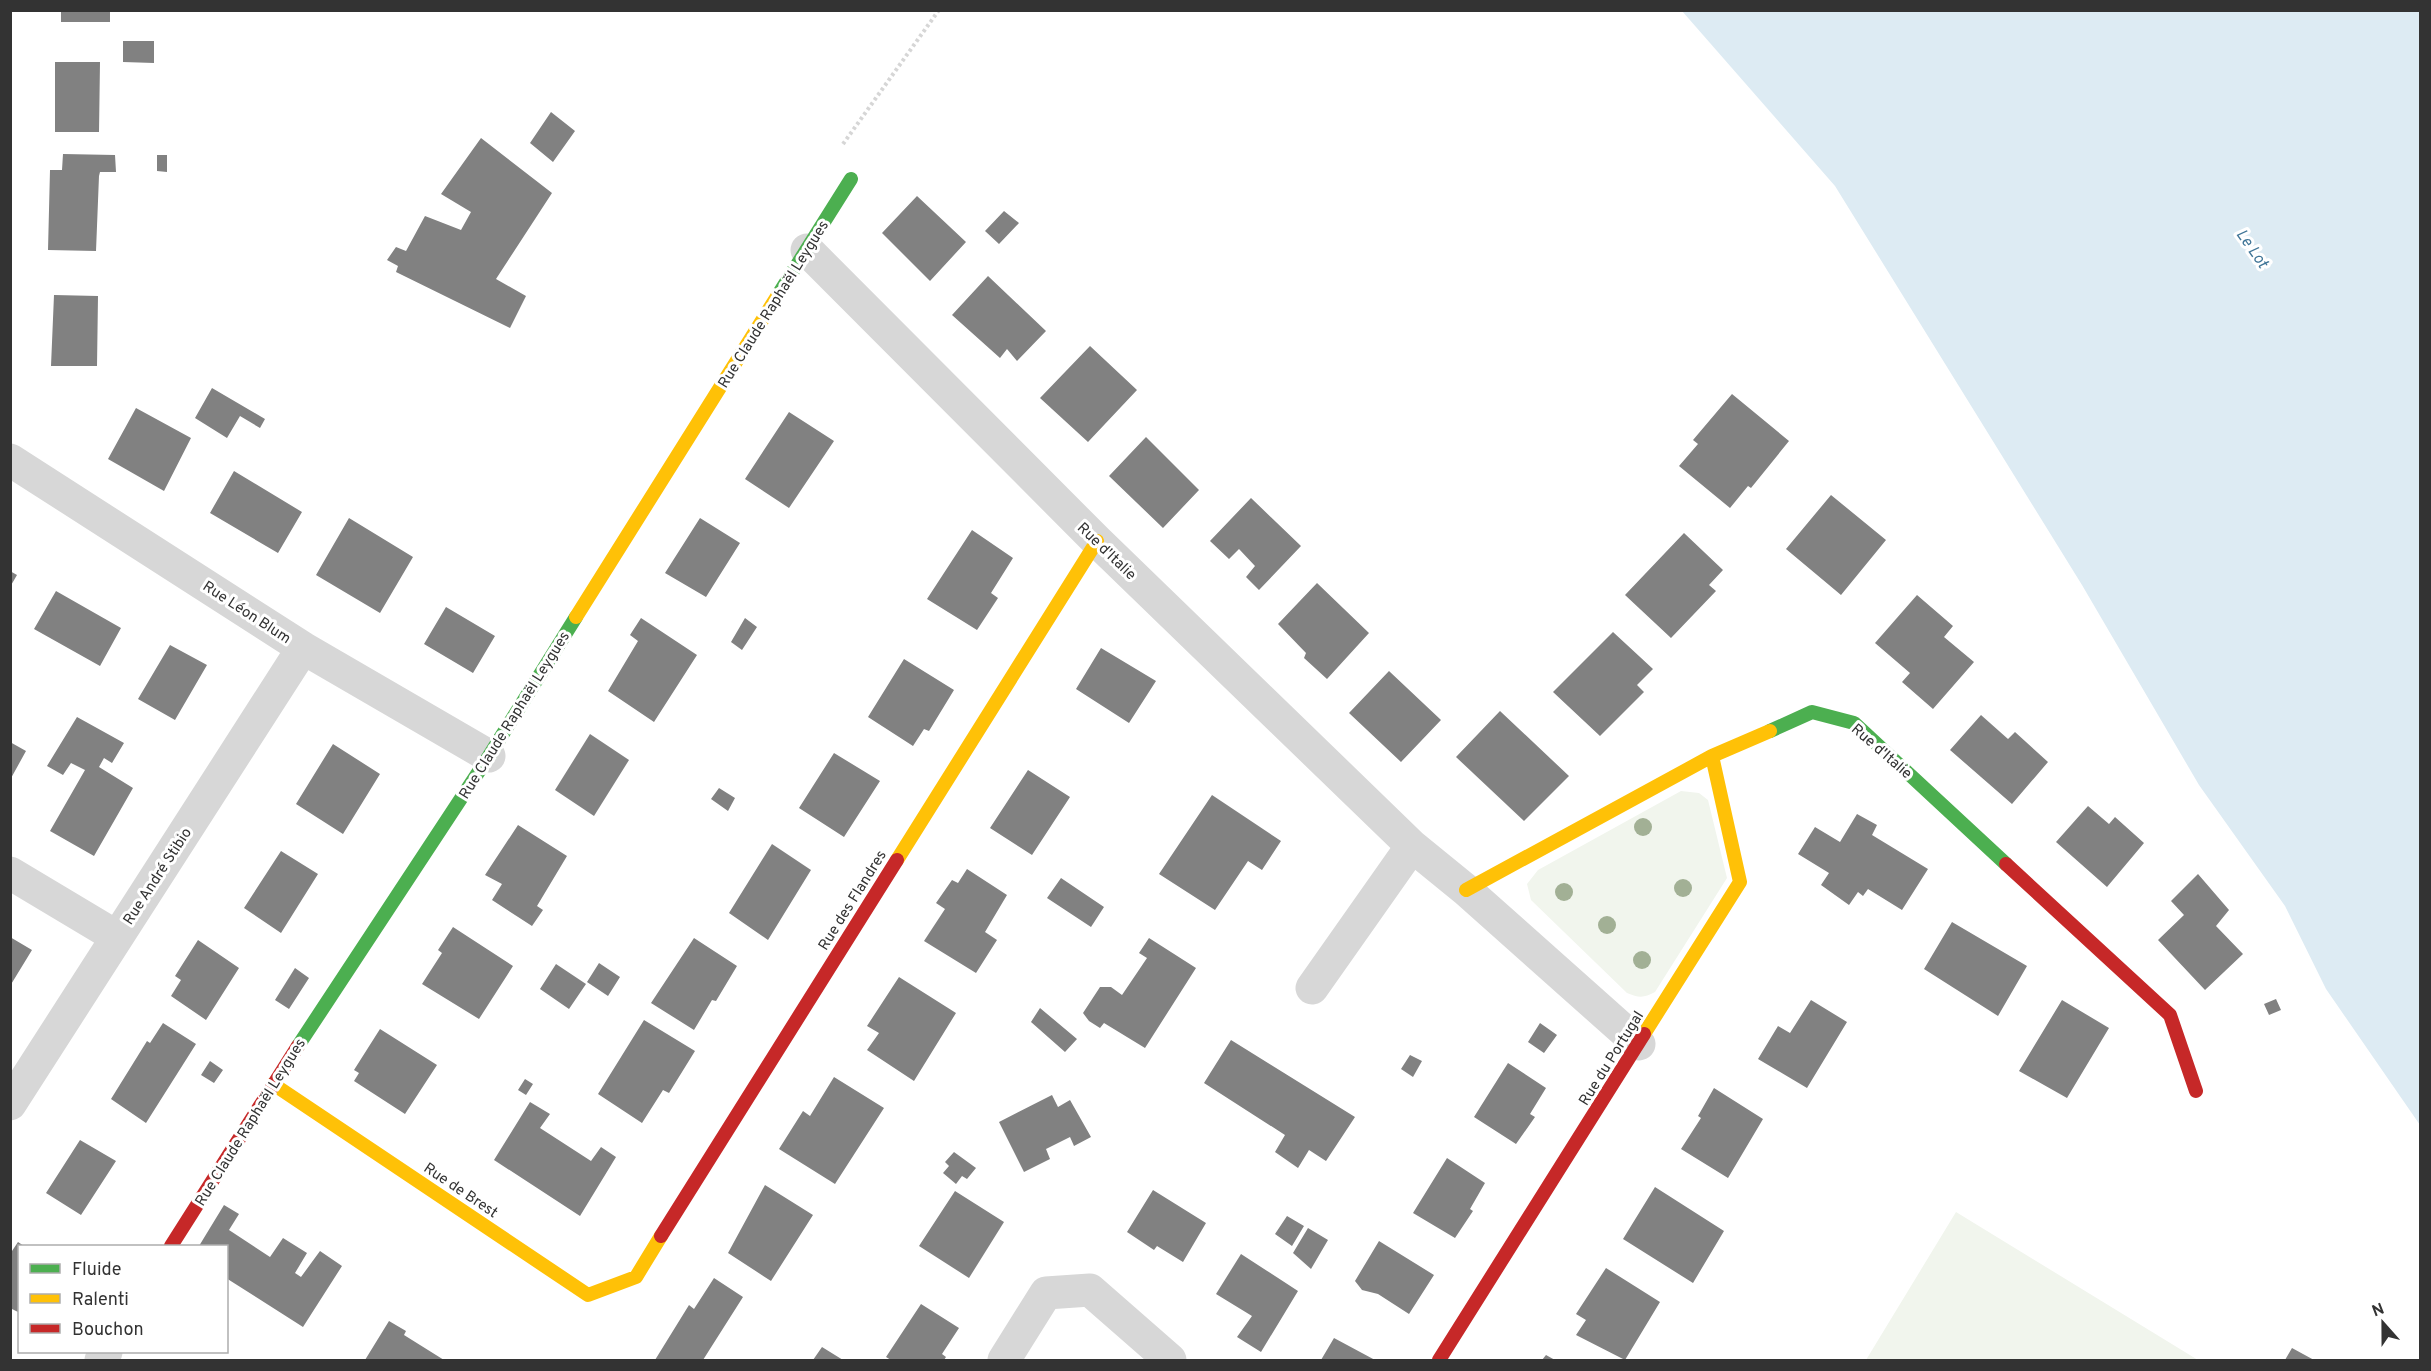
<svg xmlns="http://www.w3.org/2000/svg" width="2431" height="1371" font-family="Overpass,sans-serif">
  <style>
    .green { fill: #f1f5ed }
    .water { fill: #ddebf3 }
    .building { fill: #818181 }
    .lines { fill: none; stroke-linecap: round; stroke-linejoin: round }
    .path { stroke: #d6d6d6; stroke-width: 4; stroke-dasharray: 3 3; stroke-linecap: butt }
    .street { stroke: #d7d7d7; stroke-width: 33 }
    .fast { stroke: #4caf50; stroke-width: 14 }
    .slow { stroke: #ffc107; stroke-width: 14 }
    .jam { stroke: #c62828; stroke-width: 14 }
    .tree { fill: #a2b095 }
    .labels { text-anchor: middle; stroke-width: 6; stroke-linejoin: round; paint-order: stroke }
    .street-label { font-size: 15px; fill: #333; stroke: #fff }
    .water-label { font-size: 16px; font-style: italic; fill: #3f7597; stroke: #fff }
  </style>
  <rect width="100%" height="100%" fill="#fff"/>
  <path class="green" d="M1681,791l18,2 9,7 19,78 -72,114c-11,6 -16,6 -28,1l-96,-93 -4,-16 11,-14z
    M1956,1212l242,148h-332z"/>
  <path class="water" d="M1682,11h738v1114l-94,-136 -41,-83 -86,-121 -117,-200 -247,-399z"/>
  <path class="building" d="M61,10h49v12h-49z
    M123,41h31v22l-31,-1z
    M55,62h45l-1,70h-44z
    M551,112l24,19 -22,31 -23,-19z
    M481,138l71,55 -56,86 30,17 -16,32 -114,-56 2,-6 -11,-6 9,-13 10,4 19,-35 36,14 10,-18 -30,-18z
    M63,154l52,1 1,17h-16l-1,4 -3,75 -48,-1 2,-80h12z
    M157,155h10v17l-10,-1z
    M917,196l49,46 -36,39 -48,-48z
    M1004,211l15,12 -20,21 -14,-13z
    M988,276l58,55 -29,30 -10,-12 -7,9 -48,-43z
    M54,295l44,1 -1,70h-46z
    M1090,346l47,44 -49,52 -48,-44z
    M212,388l53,31 -5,9 -20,-12 -13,22 -32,-20z
    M1732,394l57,47 -38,47 -3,-2 -18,22 -51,-42 19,-22 -5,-4z
    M136,408l55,30 -27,53 -56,-32z
    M789,412l45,29 -45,67 -44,-29z
    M1146,437l53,53 -36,38 -54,-52z
    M234,471l68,41 -24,41 -68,-40z
    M1831,495l55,45 -45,55 -55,-46z
    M1251,498l50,48 -42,44 -13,-13 9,-11 -16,-17 -10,10 -19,-18z
    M349,518l64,39 -33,56 -64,-38z
    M700,518l40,25 -34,54 -41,-24z
    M972,530l41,28 -22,35 7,5 -21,32 -50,-31z
    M1684,533l39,37 -14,15 7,6 -45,47 -46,-43z
    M10,571l7,4 -7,12z
    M1317,583l52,50 -42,46 -23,-21 2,-5 -28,-29z
    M56,591l65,37 -21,38 -66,-37z
    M1917,595l36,31 -9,11 30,25 -41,47 -31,-27 8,-9 -35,-30z
    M446,607l49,29 -22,37 -49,-29z
    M641,618l56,37 -43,67 -46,-31 30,-50 -8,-6z
    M745,618l12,9 -15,23 -11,-8z
    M1613,632l40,37 -16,16 7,7 -44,44 -47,-44z
    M170,645l37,20 -32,55 -37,-21z
    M1101,648l55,33 -27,42 -53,-34z
    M904,659l50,31 -25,41 -5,-2 -11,17 -45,-29z
    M1389,671l52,49 -40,42 -52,-49z
    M1500,711l69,65 -45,45 -68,-64z
    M1981,715l27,24 7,-7 33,30 -36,42 -62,-54z
    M77,717l47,26 -12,20 -8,-5 -5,9 34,21 -39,68 -44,-25 35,-61 -14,-7 -8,12 -16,-9z
    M590,734l39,26 -35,56 -39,-26z
    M10,742l16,9 -16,29z
    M333,744l47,30 -37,60 -47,-30z
    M834,753l46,28 -36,56 -45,-29z
    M1028,770l42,27 -38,58 -42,-27z
    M719,788l16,10 -7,13 -17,-12z
    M1212,795l69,46 -19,29 -14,-9 -33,49 -56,-36z
    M2088,806l21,18 6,-7 29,26 -37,44 -51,-45z
    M1857,814l20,11 -5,10 56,34 -26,41 -34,-21 -5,7 -5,-4 -9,13 -28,-20 8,-12 -31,-19 17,-27 25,15z
    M518,825l49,31 -30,50 6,4 -11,16 -40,-26 10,-16 -17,-9z
    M772,844l39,26 -43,70 -39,-27z
    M281,851l37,23 -37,59 -37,-25z
    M967,869l40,26 -22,37 12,8 -21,33 -52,-32 21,-32 -9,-6 16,-23 6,3z
    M2198,874l31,36 -13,16 27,28 -38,36 -47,-50 26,-25 -13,-14z
    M1061,878l43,29 -13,20 -44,-29z
    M1952,922l75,44 -29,50 -74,-47z
    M453,927l60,39 -34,53 -57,-35 20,-31 -4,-3z
    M10,937l22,13 -22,36z
    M694,938l43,28 -21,35 -4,-1 -18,30 -43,-27z
    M1149,938l47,30 -51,80 -41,-25 -4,5 -11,-7 -6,-8 17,-26h11l11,8 25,-37 -8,-5z
    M198,940l41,28 -33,52 -35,-24 10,-16 -6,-4z
    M599,963l21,14 -12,19 -21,-14z
    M556,964l30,20 -17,25 -29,-20z
    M295,968l14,10 -20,31 -14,-9z
    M899,977l57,36 -42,68 -47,-31 12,-17 -12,-7z
    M2276,999l5,11 -12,5 -5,-11z
    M1811,1000l36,22 -40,66 -49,-29 20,-33 12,7z
    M2062,1000l47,28 -42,70 -48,-27z
    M1040,1008l37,31 -12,13 -34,-30z
    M644,1020l51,31 -26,42 -6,-3 -21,33 -44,-29z
    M163,1023l33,21 -50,79 -35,-24 36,-58 3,2z
    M1540,1023l17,12 -13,18 -16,-11z
    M380,1029l57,36 -32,49 -51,-33 5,-8 -5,-3z
    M1231,1040l124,77 -29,44 -17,-11 -11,18 -23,-16 10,-17 -81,-52z
    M1410,1055l12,6 -9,16 -12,-8z
    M210,1061l13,9 -9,13 -13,-8z
    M1508,1063l38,25 -16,26 5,3 -19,27 -42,-27z
    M834,1077l50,31 -49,76 -56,-35 24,-38 7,5z
    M525,1079l8,5 -7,11 -8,-5z
    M1714,1088l49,31 -35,59 -47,-29 20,-31 -3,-2z
    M1052,1095l6,12 12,-7 21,37 -17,9 -4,-9 -24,12 4,10 -26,13 -25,-50z
    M530,1102l20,12 -10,14 51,33 10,-14 15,10 -36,59 -86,-56z
    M80,1140l36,21 -35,54 -35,-22z
    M954,1152l22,16 -9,11 -5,-3 -6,8 -13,-11 6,-7 -4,-4z
    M1447,1158l38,25 -15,26 3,2 -18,27 -42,-25z
    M765,1185l48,30 -42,66 -43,-28z
    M1655,1187l69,44 -31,52 -70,-44z
    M1153,1190l53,33 -23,39 -26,-16 -3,4 -27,-18z
    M955,1191l49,31 -35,56 -50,-32z
    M224,1205l15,9 -10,16 41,27 13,-19 24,15 -12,20 6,4 19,-26 22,15 -39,61 -77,-49v-32h-27z
    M1287,1216l17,10 -12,20 -17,-12z
    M1308,1228l20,12 -17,29 -18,-16z
    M1379,1241l55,34 -25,39 -31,-20 -16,-4 -7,-9z
    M18,1242l6,4h-4v67l-10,-5v-54z
    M1241,1254l57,37 -37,61 -24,-15 15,-21 -36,-22z
    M1606,1268l54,34 -35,58 -49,-25 10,-15 -10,-6z
    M714,1278l29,19 -40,63h-48l34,-55 5,4z
    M921,1304l38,24 -17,26 4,3 -2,3h-53l-5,-3z
    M389,1321l17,10 -2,4 40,25h-79z
    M1334,1338l41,22h-54z
    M822,1347l21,13h-30z
    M2292,1348l22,12h-29z
    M1546,1355l9,5h-13z"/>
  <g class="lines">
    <path class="path" d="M843,144l96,-134"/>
    <path class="street" d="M807,250l290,291 315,305 54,44 173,154
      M10,460l293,188 186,108
      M10,873l107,64
      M1312,988l100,-142
      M10,1104l293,-456
      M101,1360l5,-8
      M1004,1360l42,-67 44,-3 80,70"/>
    <path class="fast" d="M778,295l73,-116
      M1770,731l42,-19 42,11 152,141
      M298,1046l191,-290 87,-139"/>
    <path class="slow" d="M576,617l202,-322
      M897,860l200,-319
      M1466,890l246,-134 58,-25
      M1644,1034l96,-152 -28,-126
      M273,1084l315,211 48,-18 25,-41"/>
    <path class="jam" d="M2006,864l164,151 26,76
      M661,1236l236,-376
      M171,1246l127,-200
      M1439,1360l205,-326"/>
  </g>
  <g class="tree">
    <circle cx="1643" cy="827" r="9"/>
    <circle cx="1683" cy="888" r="9"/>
    <circle cx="1564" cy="892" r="9"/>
    <circle cx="1607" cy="925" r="9"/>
    <circle cx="1642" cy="960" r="9"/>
  </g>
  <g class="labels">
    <g class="street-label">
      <text transform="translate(773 304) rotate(-58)" y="5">Rue Claude Raphaël Leygues</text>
      <text transform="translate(1107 551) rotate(44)" y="5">Rue d'Italie</text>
      <text transform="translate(247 612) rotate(33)" y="5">Rue Léon Blum</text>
      <text transform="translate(514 715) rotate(-58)" y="5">Rue Claude Raphaël Leygues</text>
      <text transform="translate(1882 751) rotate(41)" y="5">Rue d'Italie</text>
      <text transform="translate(157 876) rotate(-57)" y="5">Rue André Stibio</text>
      <text transform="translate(852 900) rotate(-58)" y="5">Rue des Flandres</text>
      <text transform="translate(1611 1058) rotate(-58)" y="5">Rue du Portugal</text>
      <text transform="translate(250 1122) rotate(-58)" y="5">Rue Claude Raphaël Leygues</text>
      <text transform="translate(461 1190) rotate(34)" y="5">Rue de Brest</text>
    </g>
    <g class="water-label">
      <text transform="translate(2253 248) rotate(55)" y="6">Le Lot</text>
    </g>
  </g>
  <rect width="2431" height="1371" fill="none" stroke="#333333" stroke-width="24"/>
  <rect x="18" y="1245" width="210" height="108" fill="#ffffff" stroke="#adadad" stroke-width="1.5"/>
  <rect x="30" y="1264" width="30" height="9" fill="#4caf50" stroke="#adadad" stroke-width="1.5"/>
  <text x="72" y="1275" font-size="18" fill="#333333">Fluide</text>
  <rect x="30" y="1294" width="30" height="9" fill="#ffc107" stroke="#adadad" stroke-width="1.5"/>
  <text x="72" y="1305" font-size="18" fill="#333333">Ralenti</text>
  <rect x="30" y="1324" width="30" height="9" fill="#c62828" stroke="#adadad" stroke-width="1.5"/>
  <text x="72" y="1335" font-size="18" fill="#333333">Bouchon</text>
  <g transform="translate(2383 1323) rotate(339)" stroke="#ffffff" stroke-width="4.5" paint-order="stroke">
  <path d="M0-4.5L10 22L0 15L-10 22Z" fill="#333333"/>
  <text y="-9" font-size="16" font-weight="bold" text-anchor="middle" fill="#333333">N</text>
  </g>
</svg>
